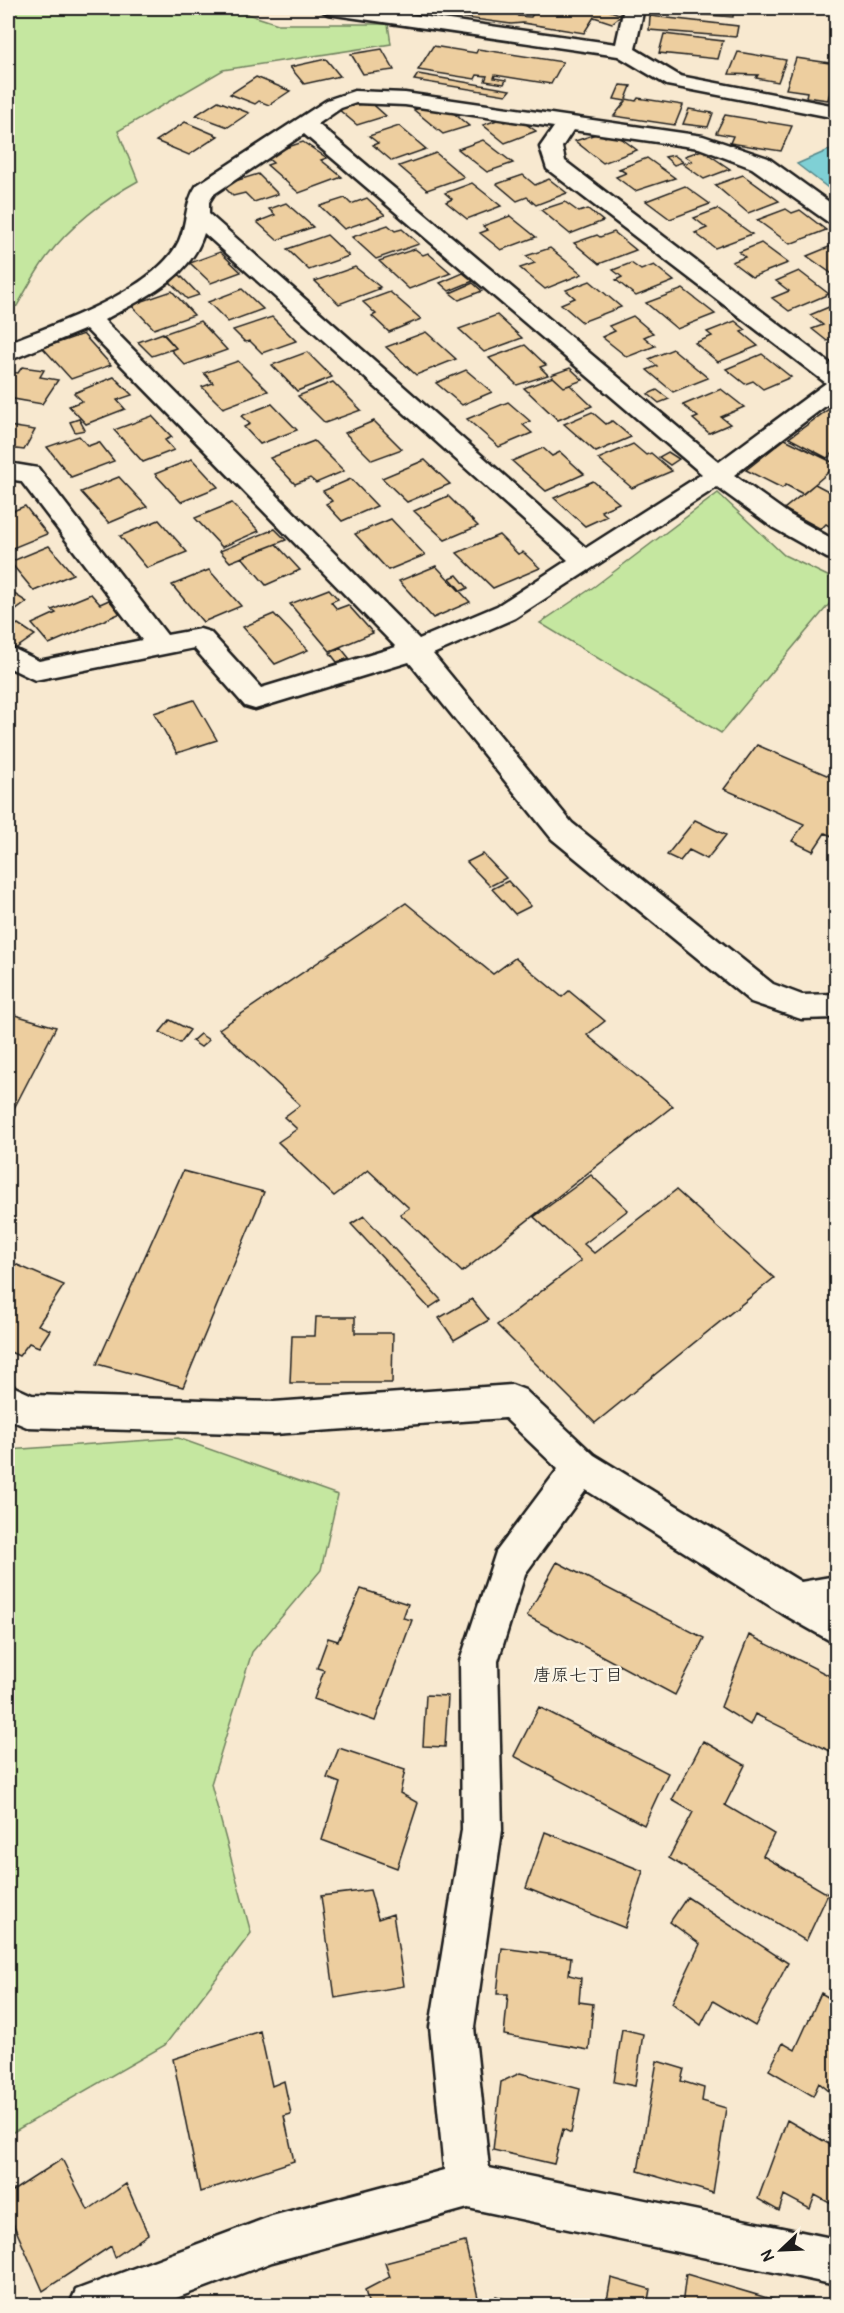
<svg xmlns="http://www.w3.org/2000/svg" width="844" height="2313" font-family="Pangolin,'Klee One',sans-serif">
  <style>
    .green { fill: #c5e7a0; stroke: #70825e; stroke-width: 1.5 }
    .water { fill: #7fd0d5; stroke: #57888b; stroke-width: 1.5 }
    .building { fill: #edce9f; stroke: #1c1c1c; stroke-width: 1.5 }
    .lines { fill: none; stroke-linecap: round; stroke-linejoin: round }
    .minor-casing { stroke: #1c1c1c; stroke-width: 5 }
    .minor { fill: #fcf5e5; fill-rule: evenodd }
    .labels { text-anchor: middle; stroke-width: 5; stroke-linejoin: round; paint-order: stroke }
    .neighbourhood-label { font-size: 18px; fill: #1c1c1c; stroke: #fcf5e5 }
  </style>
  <rect width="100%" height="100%" fill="#f8e9d0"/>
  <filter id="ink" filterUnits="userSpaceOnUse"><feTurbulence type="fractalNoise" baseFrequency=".0167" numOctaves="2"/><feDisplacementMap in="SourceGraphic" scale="12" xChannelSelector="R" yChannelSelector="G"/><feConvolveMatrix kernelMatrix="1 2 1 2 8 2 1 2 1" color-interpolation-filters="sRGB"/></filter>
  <g filter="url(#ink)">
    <path class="green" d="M8,8h221l49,16h110l3,20 -168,26 -105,61 20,50c-33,18 -69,46 -92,77 -11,15 -20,32 -29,48l-9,2z
      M718,493l66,62 52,25v16l-115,137 -181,-110 55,-37z
      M178,1438l160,57 -17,75 -69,82 -41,132 40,149 -86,112 -157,90v-685z"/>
    <path class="water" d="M836,147v47l-39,-30z"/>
    <path class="building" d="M431,8h55l35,4 -3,4 13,1 6,-9h65l20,7 -10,8 -18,-6 -10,16 -61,-10 -12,1 -82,-11z
      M658,8h76l-1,9 -76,-6z
      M650,16l88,10 -2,11 -87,-7z
      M664,34l59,7 -5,18 -59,-6z
      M433,46l43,7 2,-4 85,13 -12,22 -56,-9 -1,3 12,2 -2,4 -19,-3 2,-5 -10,-1 -2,4 -57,-9z
      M382,49l12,21 -31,4 -12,-20z
      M738,52l48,8 -8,22 -22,-4 2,-3 -29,-1z
      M796,58l40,6v22l-4,-1 -4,15 -22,-3 1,-5 -21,-3z
      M326,59l14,17 -36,8 -14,-17z
      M418,74l92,16 -4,5 -92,-15z
      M256,77l34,14 -21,14 -10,-4 -4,3 -25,-10z
      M620,85l11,1 -5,13 10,2 2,-3 45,7 -8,20 -61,-9 12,-15 -12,-2z
      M367,99l19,17 -29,9 -19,-16z
      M218,101l31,12 -21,14 -32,-12z
      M428,105l6,5 11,-4 24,20 -26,8 -29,-24z
      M689,109l24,4 -5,14 -25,-3z
      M725,115l67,11 -11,25 -51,-8 3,-7 -17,-3z
      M517,118l19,13 -31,12 -22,-18 17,-6 4,3z
      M185,122l33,14 -29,19 -33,-14z
      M399,126l27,23 -34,12 -19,-16 5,-2 -9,-7z
      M599,133l6,4 9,-4 23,17 -34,13 -28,-22z
      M483,140l30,23 -26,9 -29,-23z
      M303,142l24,16 -6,2 21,17 -43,16 -32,-28 6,-2 -9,-8z
      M702,150l28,19 -26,10 -21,-15 9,-3 -7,-5z
      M436,153l28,24 -37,13 -28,-24z
      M674,155l9,7 -9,3 -9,-8z
      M647,158l28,20 -40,13 -19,-14 10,-4 -7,-4z
      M258,174l20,20 -24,8 -9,-9 -12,3 -11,-11z
      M523,175l12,10 14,-6 18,14 -31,12 -9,-8 -10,4 -20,-17z
      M743,175l36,26 -31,12 -33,-28z
      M472,183l29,23 -34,13 -21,-17 6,-3 -7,-6z
      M685,186l25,18 -40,15 -24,-18z
      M345,198l6,6 16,-6 18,17 -41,14 -24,-23z
      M565,202l14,10 9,-3 15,12 -33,13 -29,-24z
      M286,203l27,24 -36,13 -20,-18 18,-7 -6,-6z
      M717,209l35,25 -37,14 -20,-15 12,-5 -13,-10z
      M786,209l6,4 8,-3 26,20 -36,14 -33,-24z
      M510,216l26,21 -35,13 -21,-17 8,-3 -5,-4z
      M388,225l7,6 7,-2 17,15 -43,15 -24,-22z
      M614,232l22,18 -37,14 -25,-21 23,-8 3,2z
      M327,235l22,21 -40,14 -22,-21z
      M761,243l27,20 -36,14 -20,-15 13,-5 -6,-5z
      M836,244v32h-1l-28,-20z
      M550,248l32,26 -37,15 -25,-21 15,-5 -9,-7z
      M415,249l8,6 5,-2 23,20 -42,16 -30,-28z
      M220,252l21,20 -30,11 -21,-20z
      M631,263l10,7 13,-5 20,16 -38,15 -20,-16 6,-3 -9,-7z
      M355,267l25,20 -3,1 2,1 -40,15 -24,-23z
      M799,271l30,23 -40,17 -17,-13 17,-7 -13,-10z
      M463,273l10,8 -24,10 -9,-8z
      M180,275l19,20 -12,4 -20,-20z
      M590,281l31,26 -39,15 -21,-18 14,-6 -9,-8z
      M473,283l9,8 -23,9 -9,-7z
      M242,289l21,20 -35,13 -20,-20z
      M683,289l32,25 -38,15 -31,-26z
      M172,291l22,24 -40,14 -23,-24z
      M390,292l31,27 -32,13 -17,-16 4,-2 -13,-12z
      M836,304v33l-9,4 -15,-12 11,-4 -13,-10z
      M497,315l25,23 -38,14 -25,-23z
      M633,316l20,17 -9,4 11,9 -28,11 -25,-20 13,-6 -6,-5z
      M272,317l24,24 -34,12 -12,-12 -5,1 -12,-12z
      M200,321l27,29 -42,15 -14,-15 5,-2 -13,-14z
      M735,321l11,9 -5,2 17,14 -40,16 -23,-19 17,-7 -5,-4z
      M426,332l30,27 -40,16 -30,-28z
      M163,333l13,15 -24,8 -14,-14z
      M83,334l28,31 -40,14 -28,-31z
      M525,345l21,20 -6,2 8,8 -31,10 -28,-27z
      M673,349l35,29 -35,14 -26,-22 10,-4 -8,-7z
      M307,352l25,25 -35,14 -25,-26z
      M762,354l29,23 -28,12 -10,-8 -8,3 -19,-15z
      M238,361l30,30 -45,17 -21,-21 11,-4 -9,-10z
      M22,367l22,3 -4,7 18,3 -16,24 -34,-6v-24l1,-2 9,1z
      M570,368l13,12 -19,7 -13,-12z
      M466,370l26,22 -30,13 -26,-22z
      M114,377l18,18 -15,5 8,9 -39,15 -17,-18 13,-5 -8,-8z
      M553,377l11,10 6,-2 22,21 -34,14 -34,-32z
      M333,382l28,28 -36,13 -27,-27z
      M721,389l23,18 -23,10 9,7 -21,9 -16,-14 5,-2 -15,-12z
      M657,390l12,9 -10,4 -11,-9z
      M508,402l22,19 -7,4 9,8 -33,14 -32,-28z
      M272,404l25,26 -37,14 -16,-17 6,-3 -9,-8z
      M829,409l7,4v38l-9,7 -38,-20z
      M592,412l14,12 6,-3 19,16 -35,15 -32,-28z
      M152,416l20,21 -7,3 9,10 -31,12 -29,-32z
      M79,419l6,11 -10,2 -5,-10z
      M374,421l28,28 -30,11 -27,-27z
      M8,426l27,4 -11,20 -16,-2z
      M79,436l9,10 11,-4 15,19 -43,16 -24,-30z
      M785,439l51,25v2l-33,28 -17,-9 -4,3 -36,-18z
      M314,441l30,30 -28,12 -6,-5 -15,6 -25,-26z
      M633,444l13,11 5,-2 21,18 -40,17 -34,-29z
      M543,448l9,8 8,-4 24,22 -38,17 -34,-30z
      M668,452l11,7 -9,6 -11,-8z
      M192,459l26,28 -37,15 -26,-28z
      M425,460l25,24 -43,18 -25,-24z
      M119,477l28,30 -38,16 -28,-31z
      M351,479l26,27 -35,15 -16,-17 6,-3 -9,-10z
      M593,481l26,22 -18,8 6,5 -22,10 -31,-28z
      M815,484l21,11v35l-10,-6 -5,5 -37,-20z
      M448,496l30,30 -33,14 -31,-29z
      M232,503l27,28 -37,16 -27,-29z
      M25,506l22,28 -39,16v-37z
      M391,519l34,36 -37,15 -33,-36z
      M159,520l28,32 -40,16 -27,-32z
      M275,529l11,11 -56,22 -10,-11z
      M499,535l19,19 5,-2 17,16 -47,20 -36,-35z
      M276,544l24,26 -34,15 -24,-28z
      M49,546l24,28 -39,17 -24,-29z
      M436,566l34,36 -37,16 -34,-37z
      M209,570l32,36 -38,16 -31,-37z
      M457,575l11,13 -7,3 -11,-13z
      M329,589l9,10 -7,3 6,7 11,-4 25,28 -43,18 -40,-47z
      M8,590l19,12 -19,14z
      M91,594l9,10 9,-4 12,13 -72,31 -17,-20 24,-11 -4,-3z
      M274,614l34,36 -33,14 -32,-37z
      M18,624l17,11 -20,14 -7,-5v-13z
      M341,648l8,10 -12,4 -7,-9z
      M194,700l23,40 -40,13 -23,-40z
      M757,745l79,34v59l-11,-5 -12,18 -21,-10 12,-17 -80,-35z
      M695,820l31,15 -19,24 -18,-9 -9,11 -13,-6z
      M483,854l23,24 -16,8 -23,-24z
      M508,881l23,25 -16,8 -23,-25z
      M406,903l87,71 22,-16 47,39 7,-6 36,30 -18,14 86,71 -211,166 -62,-58 9,-6 -41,-38 -34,26 -56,-54 19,-13 -13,-12 16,-12 -81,-76z
      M8,1013l48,14 -48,93z
      M170,1020l20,10 -10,13 -20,-11z
      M200,1034l9,6 -8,7 -9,-6z
      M183,1171l81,21 -81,195 -86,-23z
      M591,1175l37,35 -44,34 10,9 82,-63 98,88 -179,145 -98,-98 84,-64 -47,-44z
      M364,1216l77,84 -12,8 -78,-84z
      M15,1264l49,21 -26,40 12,5 -11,17 -10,-4 -10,13 -11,-5v-76z
      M472,1299l17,21 -35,20 -15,-22z
      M316,1317h39v16h38l-1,50h-102l2,-47h23z
      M557,1562l147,76 -29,57 -148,-79z
      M361,1589l47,15 -5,14 9,2 -37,101 -61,-22 10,-29 -7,-2 11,-30 10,3z
      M749,1635l87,44v75l-81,-40 -5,11 -29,-18z
      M426,1695l22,1 -3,51 -22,-1z
      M539,1707l129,66 -24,52 -130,-69z
      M703,1741l42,24 -20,40 49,29 -11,22 65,38 -22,47 -137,-83 24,-46 -21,-12z
      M339,1748l66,22 -5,23 18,10 -21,65 -75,-28 18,-57 -13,-5z
      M545,1832l98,39 -18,57 -99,-40z
      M370,1890l8,29 15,-5 11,72 -69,12 -14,-102z
      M687,1897l101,66 -33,63 -42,-25 -12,24 -29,-22 28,-59 -30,-22z
      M502,1948l69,9 -2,18 12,3 -2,24 14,2 -4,46 -85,-15 4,-41h-11z
      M821,1993l15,9v89l-2,4 -15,-12 -6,13 -44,-26 14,-27 12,7z
      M622,2029l21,5 -8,52 -21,-4z
      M260,2031l12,55 12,-5 7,33 -7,2 10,45 -94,31 -27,-133z
      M657,2061l27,8 -3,12 23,7 -2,13 24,7 -13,85 -75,-22z
      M520,2073l60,16 -9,44 -8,-4 -9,35 -61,-14 8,-68z
      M787,2120l49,28 -1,58 -20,-11 -5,14 -26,-14 -5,16 -21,-12z
      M62,2159l26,51 38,-26 22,50 -33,23 -4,-11 -68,45 -35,-79v-18z
      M465,2242l15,64h-111l-4,-16 25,-13 -5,-14z
      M686,2274l88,26 -1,6h-91z
      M611,2278l39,11 -3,17h-41z
      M496,2296l31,10h-33z"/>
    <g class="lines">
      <g class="minor-casing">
        <path id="minor" d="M318,8h47l251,36 8,-36h20l-9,41 45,27 156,30v12l-169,-33 -49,-29 -290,-42z
          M354,91l51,2 298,43 65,22 68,49v17l-8,-2 -76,-54 -53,-20 -126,-18 -11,17 3,14 271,207v30l-102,77 56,40 46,26v19l-9,-2 -55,-31 -55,-40 -202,131 -82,36 139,169 201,161 29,11 34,-1v24l-35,1 -50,-17 -199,-163 -143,-177 -154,47 -10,-3 -51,-58 -159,32 -27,-13v-21l31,15 103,-21 -121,-159 -13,-2v-16l30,5 129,167 33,-6 10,3 51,56 135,-41 -310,-318 -78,32 2,-19c48,-19 146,-52 169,-101 9,-20 5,-37 18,-56l130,-85zM356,103l49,2 149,22 -14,20 7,22 279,214 -107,79 -401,-338 23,-16zM304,134l398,340 -116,74 -377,-334v-12l5,-8zM204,233l364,327 -71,46 -78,33 -315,-319c39,-22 86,-41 100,-87z
          M8,1384l24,11 242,7 238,-17 13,5 69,65 207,127 35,-6v68l-53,-30 -197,-124 -61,84 -27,87 4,169 -28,197 15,141 347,71v46l-368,-77 -196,54 -117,44h-86l7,-16 196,-74 172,-46 -14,-143 32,-197 -2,-169 36,-109 62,-83 -53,-51 -231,16 -247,-7 -19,-8z"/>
      </g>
      <use href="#minor" class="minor"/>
    </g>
  </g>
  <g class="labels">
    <g class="neighbourhood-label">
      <text x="578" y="1681">唐原七丁目</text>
    </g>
  </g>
  <rect width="844" height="2313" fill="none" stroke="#fcf5e5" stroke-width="30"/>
  <rect x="15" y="15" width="814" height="2283" fill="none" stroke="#1c1c1c" stroke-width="2" filter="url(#ink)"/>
  <g transform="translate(781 2250) rotate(247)" stroke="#fcf5e5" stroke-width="4.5" paint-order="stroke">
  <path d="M0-4.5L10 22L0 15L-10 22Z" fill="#1c1c1c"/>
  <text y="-9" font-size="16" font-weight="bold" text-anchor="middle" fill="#1c1c1c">N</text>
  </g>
</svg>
